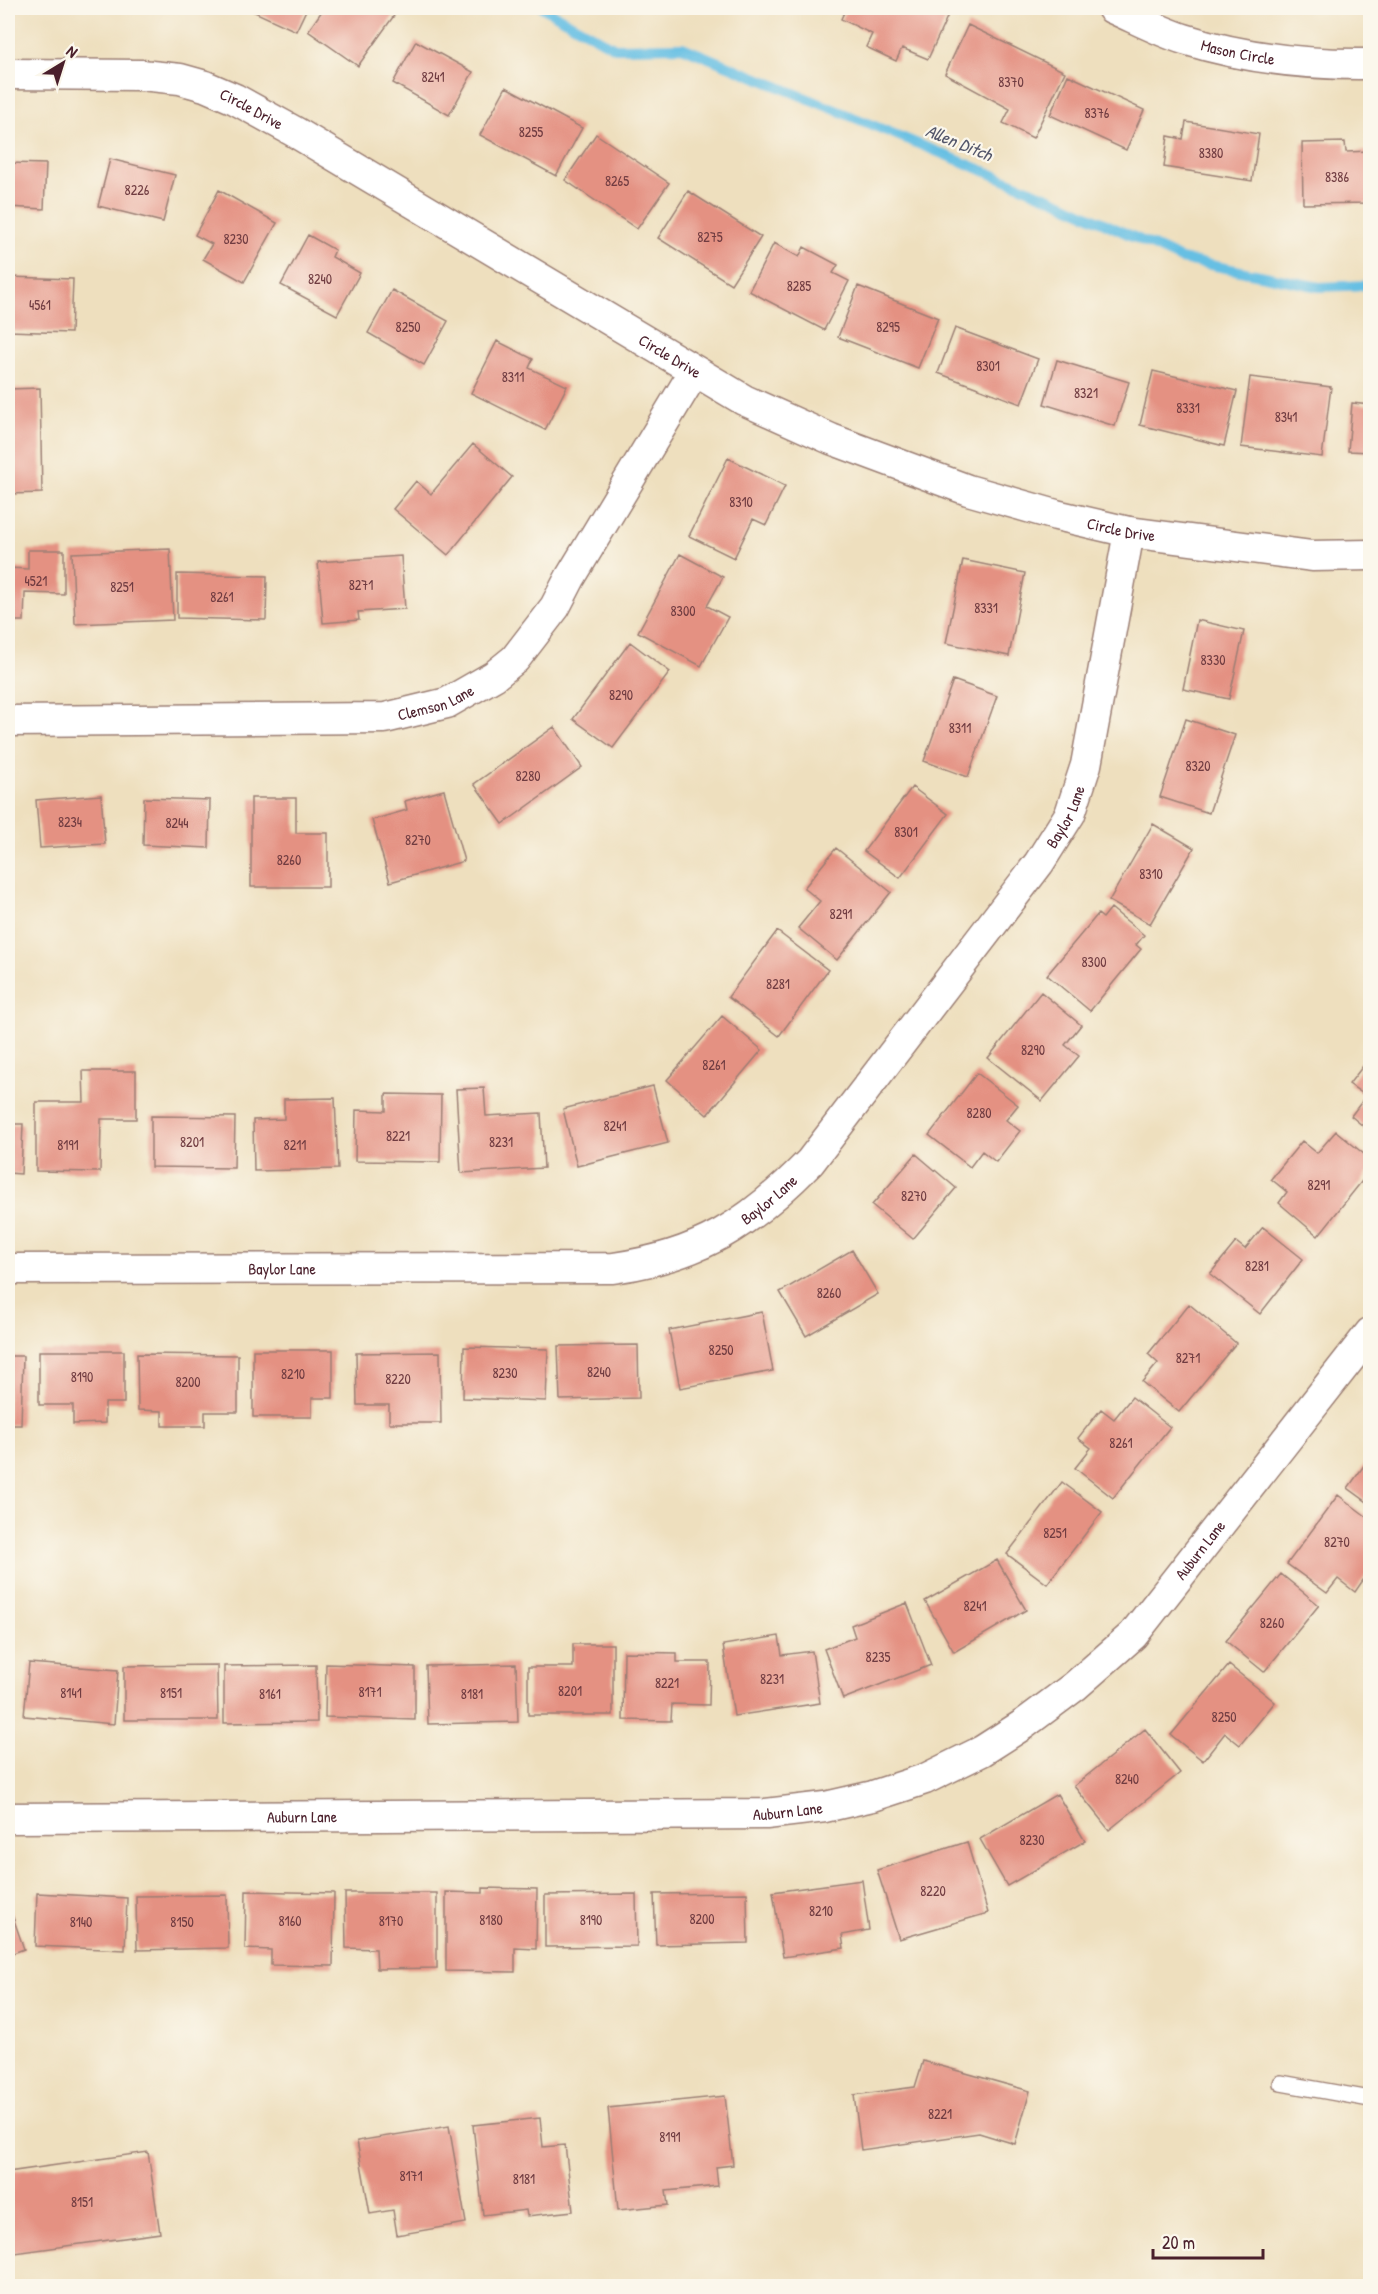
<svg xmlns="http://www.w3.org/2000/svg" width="1378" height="2294" font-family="'Patrick Hand',sans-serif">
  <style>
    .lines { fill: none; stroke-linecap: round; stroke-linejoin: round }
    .stream { stroke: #66bfe3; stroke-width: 10 }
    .building { fill: #e49182 }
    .service-casing { stroke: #9c7f74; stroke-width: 18 }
    .minor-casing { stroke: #9c7f74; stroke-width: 33 }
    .service { stroke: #fff; stroke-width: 15 }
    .minor { stroke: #fff; stroke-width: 30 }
    .labels { text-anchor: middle; stroke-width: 4.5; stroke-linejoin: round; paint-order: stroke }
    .number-label { font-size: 14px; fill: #703c41 }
    .street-label { font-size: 16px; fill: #4a1f2b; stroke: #fbf7ec }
    .water-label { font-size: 18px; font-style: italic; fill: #54576b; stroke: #fbf7ec }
  </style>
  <rect width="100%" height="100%" fill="#fbf7ec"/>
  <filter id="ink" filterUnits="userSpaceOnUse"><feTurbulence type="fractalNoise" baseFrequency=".0167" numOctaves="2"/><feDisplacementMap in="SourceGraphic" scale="12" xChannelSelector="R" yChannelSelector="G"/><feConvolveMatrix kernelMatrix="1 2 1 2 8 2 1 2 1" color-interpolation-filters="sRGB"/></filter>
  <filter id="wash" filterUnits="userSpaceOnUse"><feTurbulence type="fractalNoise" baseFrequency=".008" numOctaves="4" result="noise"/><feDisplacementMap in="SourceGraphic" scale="24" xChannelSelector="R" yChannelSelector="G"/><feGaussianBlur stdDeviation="1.35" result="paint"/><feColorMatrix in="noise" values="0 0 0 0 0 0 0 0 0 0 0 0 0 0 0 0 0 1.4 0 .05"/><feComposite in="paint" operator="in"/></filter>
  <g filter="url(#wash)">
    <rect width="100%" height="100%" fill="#eedfbe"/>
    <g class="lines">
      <path class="stream" d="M543,8l72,40 67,-1 375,154 124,58 138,28 51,-2"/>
    </g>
    <g id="blocks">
      <path class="building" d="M246,8h61l-11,23z
        M324,8h70l4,2 -40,56 -50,-35z
        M846,8h86l16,7 -20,44 -26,-11 -6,13 -30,-14 6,-13 -31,-15z
        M968,25l97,47 -32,66 -30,-15 7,-14 -65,-35z
        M416,41l57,31 -24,43 -56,-32z
        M1068,75l76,35 -18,40 -76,-35z
        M506,87l76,41 -26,48 -76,-41z
        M1186,122l73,12 -7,47 -88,-14 4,-31 15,3z
        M596,134l73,49 -32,46 -72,-49z
        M1345,142l1,10 24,-1v52l-67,1 -1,-61z
        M110,159l65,16 -12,47 -65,-16z
        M8,163l38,1 -2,45 -36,-2z
        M219,190l58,33 -33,59 -41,-23 9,-15 -17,-9z
        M688,191l73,46 -30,47 -73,-46z
        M308,235l27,15 -3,7 28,16 -23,42 -56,-30z
        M774,243l25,14 5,-10 34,18 -5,8 16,8 -25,49 -75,-39z
        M8,277l65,2 -2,54 -63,-2z
        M858,286l80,32 -20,50 -80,-31z
        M392,290l56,31 -24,44 -56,-32z
        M955,328l83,31 -17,45 -83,-31z
        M497,341l36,18 -4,9 38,18 -22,44 -74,-37z
        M1057,360l72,22 -14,44 -71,-22z
        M1153,371l84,20 -13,55 -84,-21z
        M1250,377l81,10 -9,70 -81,-10z
        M40,388l2,105 -34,1v-105z
        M1352,403l18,2v47l-22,-1z
        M473,444l39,33 -64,78 -55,-46 23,-28 15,13z
        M728,458l57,28 -19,39 -13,-6 -19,39 -45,-22z
        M170,549l3,71 -98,4 -3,-71z
        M28,550h36v44l-39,-1 -1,28h-16v-53l20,1z
        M680,554l43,23 -16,29 21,11 -27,49 -63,-34z
        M401,556l4,53 -47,3 1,8 -36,3 -5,-61z
        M963,560l62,13 -16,83 -63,-13z
        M177,574l90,2 -1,44 -89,-2z
        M1197,620l47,11 -15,68 -46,-10z
        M630,642l40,30 -57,76 -40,-29z
        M953,680l44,16 -29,81 -44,-16z
        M1186,719l49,16 -26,78 -49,-16z
        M554,727l28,40 -79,57 -29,-40z
        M912,787l36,27 -48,64 -36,-27z
        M444,790l20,71 -74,21 -18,-62 35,-10 -2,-9z
        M101,795l4,49 -65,4 -4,-48z
        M144,798l66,2 -1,48 -66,-3z
        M251,798h45v35h32v54h-77z
        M1153,824l41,24 -44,76 -41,-23z
        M836,848l55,44 -54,68 -39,-32 22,-27 -16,-13z
        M1111,908l33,27 -8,10 5,4 -51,62 -43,-36 51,-61 5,4z
        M777,931l51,39 -49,66 -51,-39z
        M1041,992l40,33 -16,20 14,11 -37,45 -54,-43z
        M722,1016l40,34 -55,65 -40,-35z
        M1370,1057v75l-19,-16 15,-20 -17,-12z
        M83,1071h53v48h-35l-1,53 -64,-1v-69h48z
        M977,1073l41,32 -12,15 14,11 -24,31 -14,-11 -12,16 -41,-32z
        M653,1086l15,57 -91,23 -14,-57z
        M484,1088l2,28 55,-3 3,55 -83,5 -5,-84z
        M386,1094l55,1 -1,67 -85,-1 1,-51 30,1z
        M335,1098l3,71 -84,2 -1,-51 31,-1v-20z
        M151,1116l84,1 -1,51 -83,-1z
        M8,1124h15l-2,50 -13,-1z
        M1336,1131l34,28v12l-52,65 -39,-33 8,-11 -16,-13 31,-38 15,12z
        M916,1154l40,34 -43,51 -41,-34z
        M1263,1227l40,32 -43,55 -50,-40 26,-32 9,7z
        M852,1250l26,44 -72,42 -26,-44z
        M1189,1304l47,39 -57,69 -37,-30 16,-19 -10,-9z
        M762,1312l11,59 -93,17 -11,-58z
        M638,1345l1,53 -79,2 -2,-54z
        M464,1347l84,2 -2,52 -83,-3z
        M253,1350h80v48h-21v19h-59z
        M39,1351h85v52h-19v20l-32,1v-19h-34z
        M440,1352l1,71h-52v-18h-32l-1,-52z
        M137,1354l101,1v57h-33v14h-43v-15l-24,-1z
        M8,1356h15l-2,69h-13z
        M1132,1397l38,30 -57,71 -38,-30 16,-20 -13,-10 23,-29 13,10z
        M1370,1457v47l-22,-16z
        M1062,1482l40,30 -55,72 -40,-30z
        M1338,1495l32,24v51l-15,22 -17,-13 -11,14 -40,-29z
        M997,1560l29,50 -72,42 -29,-51z
        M1281,1574l38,31 -55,67 -38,-31z
        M907,1603l24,62 -88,34 -19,-50 31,-12 -4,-12z
        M779,1636l3,19 30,-4 8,52 -86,13 -11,-71z
        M573,1644h40v71h-85v-48h45z
        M624,1652l53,1v9h33l-1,43 -37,-1 -1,17 -48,-1z
        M29,1663l89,7 -4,54 -90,-8z
        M326,1664l89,3v53l-90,-3z
        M516,1664l2,58 -90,2 -2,-58z
        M217,1665l1,55h-94v-54z
        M316,1665l1,57 -93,1v-57z
        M1229,1665l46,37 -35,43 -15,-12 -22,28 -32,-26z
        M1145,1729l35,44 -71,57 -35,-44z
        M1057,1794l28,47 -78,45 -27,-47z
        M967,1842l21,71 -89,26 -22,-69z
        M862,1880l7,50 -27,5 2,13 -61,9 -10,-65z
        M483,1888l54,1 -1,60 -21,-1v24l-69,-1v-79l37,1z
        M246,1891l88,2 -1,73 -62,-1v-15l-26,-1z
        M37,1893l90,5 -2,52 -90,-4z
        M345,1893h92v75l-60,1 -1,-20 -30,-1z
        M747,1893l1,50 -92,2 -2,-51z
        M636,1894l1,52 -92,1v-52z
        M227,1895l1,53 -91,2 -1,-54z
        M8,1903l16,46 -16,6z
        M923,2061l107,30 -15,53 -36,-11 -118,17 -7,-55 61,-8z
        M725,2096l8,69 -17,2 2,19 -52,5 2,14 -50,5 -10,-102z
        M540,2118l3,29 22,-2 8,66 -46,5 -1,-6 -43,5 -10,-90z
        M449,2126l17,97 -69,12 -4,-25 -23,4 -13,-73z
        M148,2152l12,81 -152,21v-82z"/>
    </g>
  </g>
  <g filter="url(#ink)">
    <use href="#blocks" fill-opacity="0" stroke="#9c7f74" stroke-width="1.5"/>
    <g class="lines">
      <g class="service-casing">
        <path id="service" d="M1281,2083l89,16"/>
      </g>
      <g class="minor-casing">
        <g id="minor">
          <path id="s1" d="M1112,8c23,10 47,23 72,31 60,19 123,26 186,25"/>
          <path id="s2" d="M8,74l133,1 39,4 25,7 30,13 60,33 449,268 87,39 137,51 88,25 73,17 183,24 58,-1"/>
          <path id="s3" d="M8,721l377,-3 62,-15 47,-27 21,-17 40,-52 15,-29 124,-206"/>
          <path id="s4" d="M8,1269l605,-1c87,-12 136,-44 197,-106l229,-299 31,-49 16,-49 43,-233"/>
          <path id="s5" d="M8,1818l758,-4 59,-7 48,-11 52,-17 57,-28 42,-27 51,-38 58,-51 237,-302"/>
        </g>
      </g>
      <use href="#service" class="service"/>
      <use href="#minor" class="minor"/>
    </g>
  </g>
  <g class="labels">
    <g class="number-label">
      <text x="433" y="82">8241</text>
      <text x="1011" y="87">8370</text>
      <text x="1097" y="118">8376</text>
      <text x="531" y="137">8255</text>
      <text x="1211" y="158">8380</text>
      <text x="1337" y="182">8386</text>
      <text x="617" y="186">8265</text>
      <text x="137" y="195">8226</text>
      <text x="710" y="242">8275</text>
      <text x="236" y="244">8230</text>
      <text x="320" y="284">8240</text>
      <text x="799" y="291">8285</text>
      <text x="40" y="310">4561</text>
      <text x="408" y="332">8250</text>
      <text x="888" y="332">8295</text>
      <text x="988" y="371">8301</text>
      <text x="513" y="382">8311</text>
      <text x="1086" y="398">8321</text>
      <text x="1188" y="413">8331</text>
      <text x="1286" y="422">8341</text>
      <text x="741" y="507">8310</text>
      <text x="36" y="586">4521</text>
      <text x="361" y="590">8271</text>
      <text x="122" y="592">8251</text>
      <text x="222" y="602">8261</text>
      <text x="986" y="613">8331</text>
      <text x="683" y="616">8300</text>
      <text x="1213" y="665">8330</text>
      <text x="621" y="700">8290</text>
      <text x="960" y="733">8311</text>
      <text x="1198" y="771">8320</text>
      <text x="528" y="781">8280</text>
      <text x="70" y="827">8234</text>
      <text x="177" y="828">8244</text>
      <text x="906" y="837">8301</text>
      <text x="418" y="845">8270</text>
      <text x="289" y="865">8260</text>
      <text x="1151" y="879">8310</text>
      <text x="841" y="919">8291</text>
      <text x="1094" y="967">8300</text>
      <text x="778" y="989">8281</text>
      <text x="1033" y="1055">8290</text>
      <text x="714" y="1070">8261</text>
      <text x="979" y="1118">8280</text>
      <text x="615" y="1131">8241</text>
      <text x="398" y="1141">8221</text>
      <text x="192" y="1147">8201</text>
      <text x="501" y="1147">8231</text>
      <text x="68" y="1150">8191</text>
      <text x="295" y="1150">8211</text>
      <text x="1319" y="1190">8291</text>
      <text x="914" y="1201">8270</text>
      <text x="1257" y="1271">8281</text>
      <text x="829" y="1298">8260</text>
      <text x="721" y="1355">8250</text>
      <text x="1188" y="1363">8271</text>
      <text x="599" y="1377">8240</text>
      <text x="505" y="1378">8230</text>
      <text x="293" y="1379">8210</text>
      <text x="82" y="1382">8190</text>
      <text x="398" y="1384">8220</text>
      <text x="188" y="1387">8200</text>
      <text x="1121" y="1448">8261</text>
      <text x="1055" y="1538">8251</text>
      <text x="1337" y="1547">8270</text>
      <text x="975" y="1611">8241</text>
      <text x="1272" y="1628">8260</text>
      <text x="878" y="1662">8235</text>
      <text x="772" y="1684">8231</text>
      <text x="667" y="1688">8221</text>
      <text x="570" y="1696">8201</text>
      <text x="370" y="1697">8171</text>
      <text x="71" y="1698">8141</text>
      <text x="171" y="1698">8151</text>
      <text x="270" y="1699">8161</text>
      <text x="472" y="1699">8181</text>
      <text x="1224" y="1722">8250</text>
      <text x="1127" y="1784">8240</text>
      <text x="1032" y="1845">8230</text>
      <text x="933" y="1896">8220</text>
      <text x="821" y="1916">8210</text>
      <text x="702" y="1924">8200</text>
      <text x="491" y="1925">8180</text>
      <text x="591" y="1925">8190</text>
      <text x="290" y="1926">8160</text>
      <text x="391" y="1926">8170</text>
      <text x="81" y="1927">8140</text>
      <text x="182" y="1927">8150</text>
      <text x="940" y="2119">8221</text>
      <text x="670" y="2142">8191</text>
      <text x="411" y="2181">8171</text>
      <text x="524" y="2184">8181</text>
      <text x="82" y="2207">8151</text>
    </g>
    <g class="street-label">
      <text dy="6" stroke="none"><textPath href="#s1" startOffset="134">Mason Circle</textPath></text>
      <text dy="6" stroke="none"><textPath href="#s2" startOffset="250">Circle Drive</textPath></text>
      <text dy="6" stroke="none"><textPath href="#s2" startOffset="736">Circle Drive</textPath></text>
      <text dy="6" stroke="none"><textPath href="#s2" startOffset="1222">Circle Drive</textPath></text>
      <text dy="6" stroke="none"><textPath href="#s3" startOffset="430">Clemson Lane</textPath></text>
      <text dy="6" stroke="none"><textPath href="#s4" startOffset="1264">Baylor Lane</textPath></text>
      <text dy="6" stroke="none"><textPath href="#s4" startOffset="778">Baylor Lane</textPath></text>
      <text dy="6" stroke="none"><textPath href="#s4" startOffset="274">Baylor Lane</textPath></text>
      <text dy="6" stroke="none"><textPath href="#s5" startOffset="1284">Auburn Lane</textPath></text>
      <text dy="6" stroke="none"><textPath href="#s5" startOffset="780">Auburn Lane</textPath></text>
      <text dy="6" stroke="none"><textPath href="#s5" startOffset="294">Auburn Lane</textPath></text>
    </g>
    <g class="water-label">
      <text transform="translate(959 143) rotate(22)" y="6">Allen Ditch</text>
    </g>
  </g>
  <rect width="1378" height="2294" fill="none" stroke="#fbf7ec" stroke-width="30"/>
  <g transform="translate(63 63) rotate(38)" stroke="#fbf7ec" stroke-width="4.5" paint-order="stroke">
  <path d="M0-4.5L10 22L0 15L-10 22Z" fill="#4a1f2b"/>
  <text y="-9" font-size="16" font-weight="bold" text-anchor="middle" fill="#4a1f2b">N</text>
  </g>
  <path d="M1153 2249v9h110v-9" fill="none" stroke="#4a1f2b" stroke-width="3"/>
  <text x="1162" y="2249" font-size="18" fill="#4a1f2b" stroke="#fbf7ec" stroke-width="4.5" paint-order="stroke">20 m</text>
</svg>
